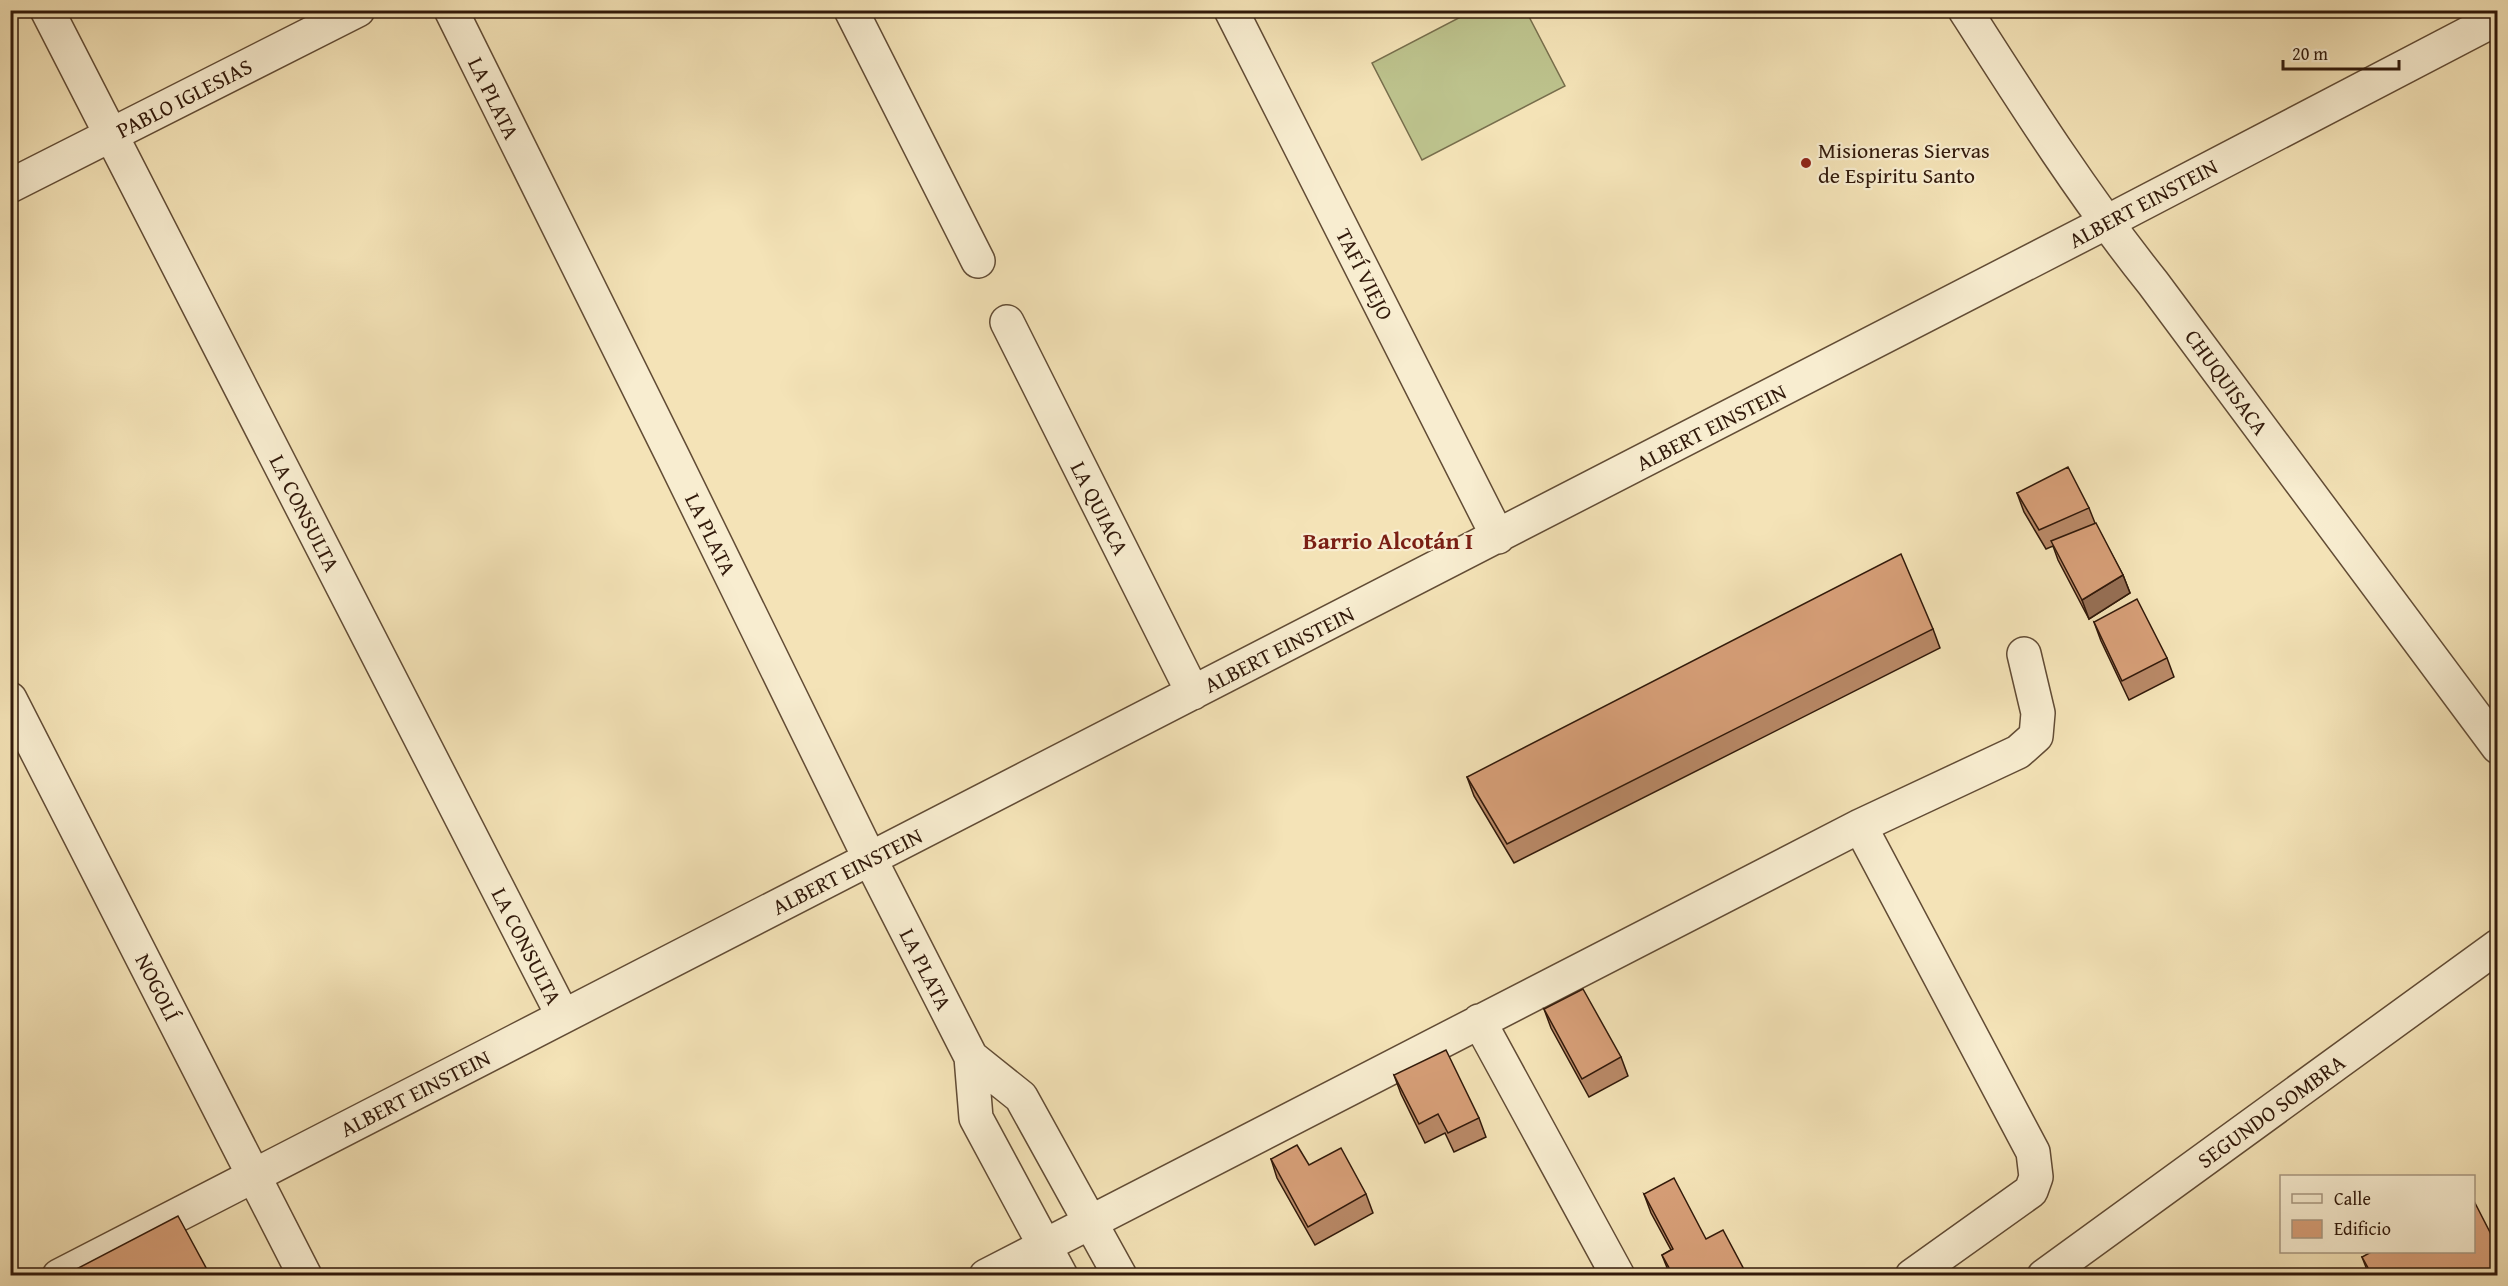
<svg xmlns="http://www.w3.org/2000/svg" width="2508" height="1286" font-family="'Gentium Book Plus',serif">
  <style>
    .grass { fill: #bdc38d; stroke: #776e4c; stroke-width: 1.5 }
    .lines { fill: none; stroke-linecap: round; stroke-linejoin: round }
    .minor-casing { stroke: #624c35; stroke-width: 36 }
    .tertiary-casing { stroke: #624c35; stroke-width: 36 }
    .minor { stroke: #f8edd0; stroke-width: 33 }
    .tertiary { stroke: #f8edd0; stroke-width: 33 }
    .wall { fill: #b98967; stroke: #31190a; stroke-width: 1.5 }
    .shaded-wall { fill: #966f54; stroke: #31190a; stroke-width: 1.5 }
    .building { fill: #d79f78; stroke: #31190a; stroke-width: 1.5 }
    .poi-dot { fill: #8f2418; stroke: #f8edd0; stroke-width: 2 }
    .labels { text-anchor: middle; stroke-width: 4.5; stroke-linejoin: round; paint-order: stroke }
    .street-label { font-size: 22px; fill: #31190a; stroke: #f8edd0 }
    .poi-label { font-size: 22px; fill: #31190a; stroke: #f8edd0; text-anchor: start }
    .neighbourhood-label { font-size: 24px; font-weight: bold; fill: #7a1f14; stroke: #f8edd0 }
  </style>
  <rect width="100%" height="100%" fill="#f4e3b7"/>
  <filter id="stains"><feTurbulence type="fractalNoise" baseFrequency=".00333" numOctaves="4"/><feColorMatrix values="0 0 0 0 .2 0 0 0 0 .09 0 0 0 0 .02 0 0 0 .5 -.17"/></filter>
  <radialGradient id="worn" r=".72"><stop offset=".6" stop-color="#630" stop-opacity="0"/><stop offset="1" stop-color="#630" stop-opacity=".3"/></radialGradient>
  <path class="grass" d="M1472,11h54l39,75 -143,74 -50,-97z"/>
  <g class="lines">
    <g class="minor-casing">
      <path id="minor" d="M47,10l516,1006
        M451,10l222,447 197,402 101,198 5,61 85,158
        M851,10l127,251
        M1231,10l267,527
        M10,186l348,-176
        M1007,322l186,371
        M10,699l295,577
        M1860,826l173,326 3,25 -5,14 -119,85
        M1479,1021l139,255
        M971,1057l50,40 99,179
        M59,1276l2046,-1053 393,-205
        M986,1276l874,-450 158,-74 18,-16 2,-23 -14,-59"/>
    </g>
    <g class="tertiary-casing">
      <path id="tertiary" d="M1965,10c60,94 119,187 188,273l345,464
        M2044,1276l454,-330"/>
    </g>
    <use href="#minor" class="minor"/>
    <use href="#tertiary" class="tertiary"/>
  </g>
  <path class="wall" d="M2017,493l72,15 6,15 28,52 7,18 -41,26 -31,-59 -5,-14 -7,3 -22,-37z
    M2094,622l73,36 7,19 -45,23 -28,-59z
    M1933,629l7,19 -426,215 -40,-67 -7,-19z
    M1544,1009l77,48 7,19 -39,21 -38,-69z
    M1394,1075l85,43 7,19 -32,15 -9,-19 -20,10 -24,-49z
    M1271,1159l38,6 57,29 7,19 -58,32 -38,-67z
    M1644,1194l62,45 41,36h-77l-8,-20 9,-5 -20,-37z
    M2362,1257l136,18h-129z"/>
  <path class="shaded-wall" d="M2123,575l7,18 -41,26 -7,-19z"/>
  <path class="building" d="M2068,467l21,41 -50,22 -22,-37z
    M2096,523l27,52 -41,25 -31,-59z
    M1901,554l32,75 -426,215 -40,-67z
    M2137,599l30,59 -45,23 -28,-59z
    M1583,989l38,68 -39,22 -38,-70z
    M1446,1050l33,68 -31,15 -10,-19 -19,10 -25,-49z
    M1297,1145l12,20 32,-17 25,46 -58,33 -37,-68z
    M1674,1178l32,61 17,-9 24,45h-74l-11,-20 11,-6 -29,-55z
    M2474,1201l24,47v27h-126l-10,-18 11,-6h101z
    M178,1216l32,59h-145z"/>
  <circle class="poi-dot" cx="1806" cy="163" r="6"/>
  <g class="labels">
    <g class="street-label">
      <text transform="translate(184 98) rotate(-27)" y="8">PABLO IGLESIAS</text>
      <text transform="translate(494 98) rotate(64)" y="8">LA PLATA</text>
      <text transform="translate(2143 203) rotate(-28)" y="8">ALBERT EINSTEIN</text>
      <text transform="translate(1365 274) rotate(63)" y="8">TAFÍ VIEJO</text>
      <text transform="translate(2227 382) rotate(54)" y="8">CHUQUISACA</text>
      <text transform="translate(1711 427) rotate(-27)" y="8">ALBERT EINSTEIN</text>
      <text transform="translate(1100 508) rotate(63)" y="8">LA QUIACA</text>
      <text transform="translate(305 513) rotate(63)" y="8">LA CONSULTA</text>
      <text transform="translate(711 534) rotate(64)" y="8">LA PLATA</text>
      <text transform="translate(1279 649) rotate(-27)" y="8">ALBERT EINSTEIN</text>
      <text transform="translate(847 871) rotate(-27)" y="8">ALBERT EINSTEIN</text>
      <text transform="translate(527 946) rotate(63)" y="8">LA CONSULTA</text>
      <text transform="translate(926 969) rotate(63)" y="8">LA PLATA</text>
      <text transform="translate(158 987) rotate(63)" y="8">NOGOLÍ</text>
      <text transform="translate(415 1093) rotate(-27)" y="8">ALBERT EINSTEIN</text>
      <text transform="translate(2271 1111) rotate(-36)" y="8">SEGUNDO SOMBRA</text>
    </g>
    <g class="poi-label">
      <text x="1818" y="158">Misioneras Siervas<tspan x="1818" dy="25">de Espiritu Santo</tspan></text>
    </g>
    <g class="neighbourhood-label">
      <text x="1388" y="549">Barrio Alcotán I</text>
    </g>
  </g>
  <rect width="2508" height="1286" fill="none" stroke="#f4e3b7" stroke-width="36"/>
  <rect x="12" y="12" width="2484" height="1262" fill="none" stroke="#31190a" stroke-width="3"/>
  <rect x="18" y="18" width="2472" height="1250" fill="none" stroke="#31190a" stroke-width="1.5"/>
  <rect x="2280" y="1175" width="195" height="78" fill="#f8edd0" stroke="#a89881" stroke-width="1.5"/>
  <rect x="2292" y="1194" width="30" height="9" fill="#f8edd0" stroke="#a89881" stroke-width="1.5"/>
  <text x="2334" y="1205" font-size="18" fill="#31190a">Calle</text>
  <rect x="2292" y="1220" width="30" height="18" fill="#d79f78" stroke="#a89881" stroke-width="1.5"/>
  <text x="2334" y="1235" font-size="18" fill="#31190a">Edificio</text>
  <path d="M2283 60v9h116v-9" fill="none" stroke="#31190a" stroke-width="3"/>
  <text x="2292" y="60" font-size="18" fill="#31190a" stroke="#f8edd0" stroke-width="4.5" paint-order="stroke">20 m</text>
  <rect width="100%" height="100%" filter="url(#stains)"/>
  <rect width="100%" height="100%" fill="url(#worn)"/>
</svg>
